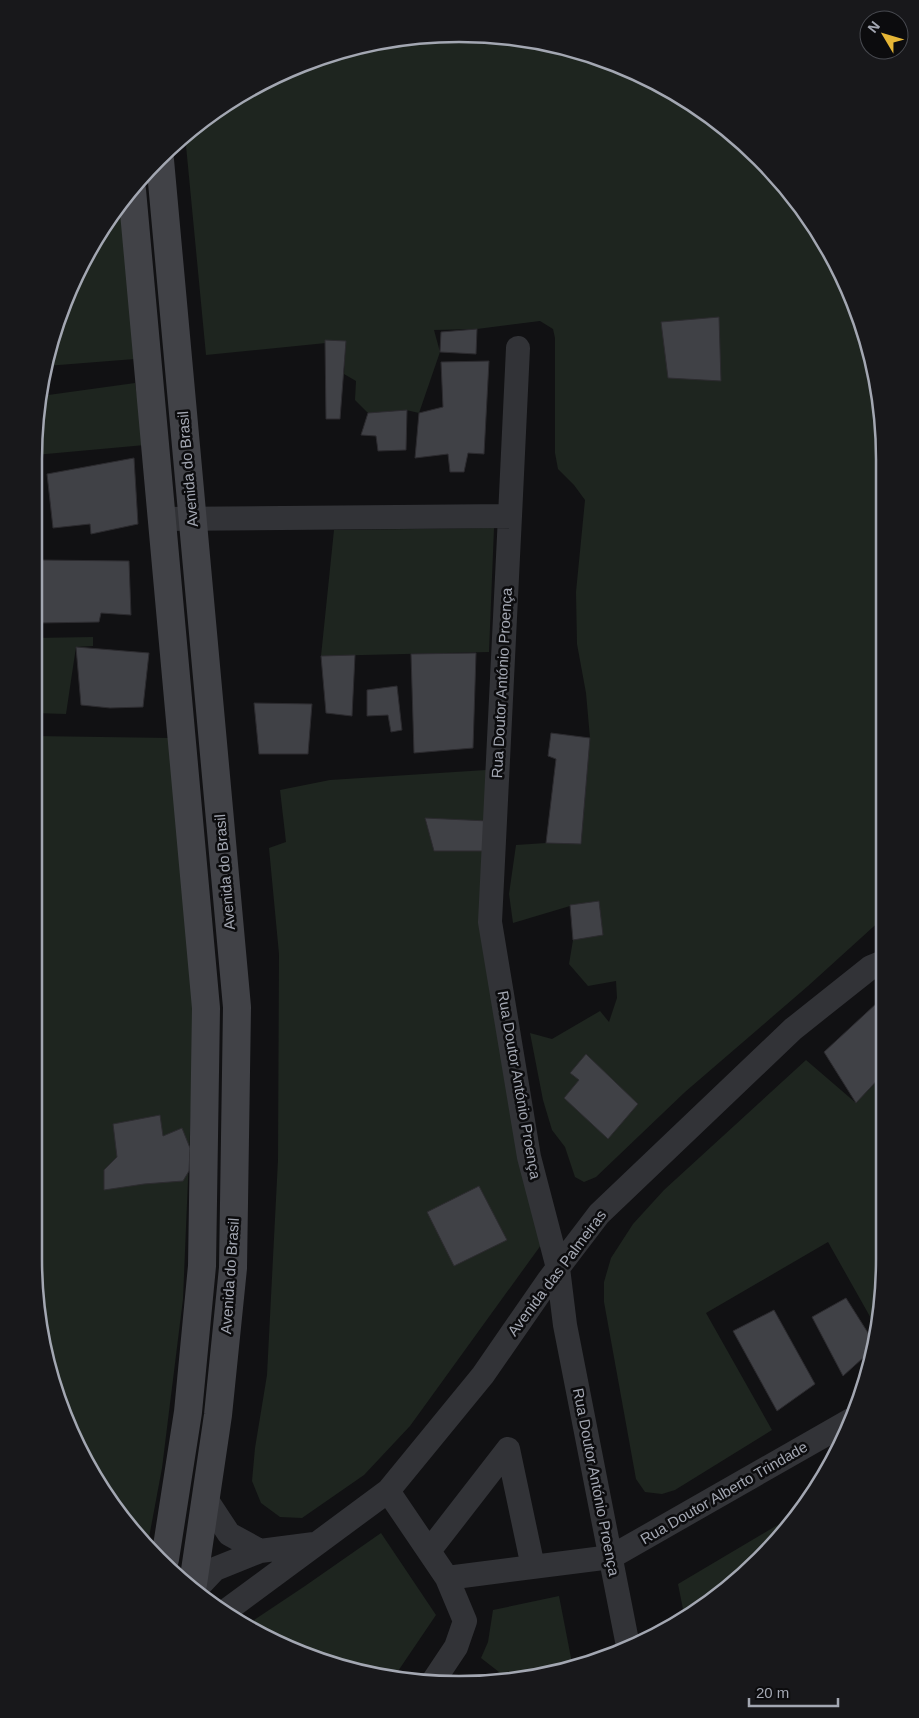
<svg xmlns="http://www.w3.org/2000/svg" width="919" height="1718" font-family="Arial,sans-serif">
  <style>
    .green { fill: #1e251f }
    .building { fill: #404146; stroke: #2c2b2f }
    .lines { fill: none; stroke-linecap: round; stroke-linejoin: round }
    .street { stroke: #323337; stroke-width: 24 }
    .secondary { stroke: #414247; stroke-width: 28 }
    .labels { text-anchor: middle; stroke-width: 5; stroke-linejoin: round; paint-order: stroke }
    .street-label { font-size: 15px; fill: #a3a7b2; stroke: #0c0c0e }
    .rim { fill: none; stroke: #a3a7b2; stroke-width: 2.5 }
  </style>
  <rect width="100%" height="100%" fill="#111113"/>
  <path class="green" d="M488,35l82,13 78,30 92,62 73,83 40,74 29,107 1,514 -75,68 -123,106 -89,85 -12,5 -9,-5 -10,-30 -13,-17 -9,-30 -13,-67 22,6 48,-28 9,11 8,-24 -1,-17 -28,5 -19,-22 4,-24 30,-5 -4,-34 -29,5 -57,17 -4,-29 7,-49 30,-2 35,1 9,-106 -4,-45 -9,-49 -1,-52 9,-92 -11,-15 -16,-16 -3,-16v-115l-2,-9 -13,-8 -63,8 -43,1 6,22 -21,61 -13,-3 -38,3 -13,-13 1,-19 -12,-7 2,-33 -140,14 -21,-220 62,-44 76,-35 81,-19z
    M121,201l14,158 -89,7 2,-17 30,-78z
    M135,383l10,62 -110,10v-23l6,-36z
    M494,528l-5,124 -168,4 13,-126z
    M37,542l1,81 -4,-1 1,-79z
    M93,637v9l-17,1 -10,67 -32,-1v-75z
    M34,736l137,2 22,241 -1,105 -9,215 -21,169 -14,75 -26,-25 -66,-122 -22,-137z
    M486,770l2,51 -63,-2 9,32h53l62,383 -139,192 -46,49 -62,43 -22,-1 -19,-14 -9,-22 3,-33 12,-73 11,-215 1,-206 -10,-106 17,-6 -6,-52 50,-10z
    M806,1060l50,43 28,-30v213l-7,43 -49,-87 -122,71 66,117 -97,60 -13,4 -17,-2 -9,-13 -32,-177v-20l7,-24 22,-34 31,-34z
    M791,1517l-31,43 -76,54 -6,-30z
    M381,1533l55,82 -42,62 -44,-7 -102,-46 57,-38z
    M559,1596l13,67 -57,18h-22l6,-9 -18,-14 7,-16 5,-32z"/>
  <path class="building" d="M719,317l2,64 -53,-3 -7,-56z
    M477,329l-1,25 -36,-2 1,-20z
    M325,340l21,1 -6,78h-14z
    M489,361l-5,93 -16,-1 -4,19h-14l-2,-18 -33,4 4,-45 24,-6 -2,-45z
    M407,410l-1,40 -28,1 -2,-15 -15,-1 7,-22z
    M134,458l4,66 -47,10 -1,-10 -37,4 -6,-54z
    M41,560l88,1 2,54 -30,-2 -2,9 -61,1z
    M76,647l73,6 -6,54 -33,1 -29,-3z
    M476,653l-3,95 -59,5 -3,-99z
    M355,655l-3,61 -26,-3 -5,-57z
    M397,686l5,44 -11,2 -3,-17 -21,1v-26z
    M254,703l58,1 -4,50h-49z
    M551,733l39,5 -9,106 -35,-1 10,-84 -8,-3z
    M425,818l63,3 -1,30h-53z
    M599,901l4,34 -30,5 -3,-35z
    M878,1002l5,6 1,65 -28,30 -32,-51z
    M586,1054l52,50 -30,35 -44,-41 15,-18 -9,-7z
    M160,1115l3,21 19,-8 8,20 -1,23 -6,10 -39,3 -40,6v-20l13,-13 -4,-33z
    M479,1186l28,54 -53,26 -27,-54z
    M846,1298l29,46 -1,4 -31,28 -31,-59z
    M774,1310l41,74 -38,27 -44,-80z"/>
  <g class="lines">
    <path class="street" d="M510,516l8,-168
      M161,519l349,-3 -20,406 39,235 29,111 7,57 63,321
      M388,1491l59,87 18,43 -9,26 -24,36
      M206,1499l23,35 31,17 54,-7
      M429,1551l79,-102 25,118
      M447,1578l164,-21 240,-137
      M197,1588l18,-19 45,-18
      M223,1613l165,-122 95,-116 65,-94 51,-67 194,-185 78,-62 12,-5"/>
    <path class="secondary" d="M160,160l77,847 -4,261 -15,147 -25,169
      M132,190l74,818 -4,258 -14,146 -23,147"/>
  </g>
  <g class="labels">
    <g class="street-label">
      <text transform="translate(188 469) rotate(-95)" y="5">Avenida do Brasil</text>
      <text transform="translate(502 683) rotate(-87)" y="5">Rua Doutor António Proença</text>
      <text transform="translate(225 872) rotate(-95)" y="5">Avenida do Brasil</text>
      <text transform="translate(519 1085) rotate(80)" y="5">Rua Doutor António Proença</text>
      <text transform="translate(557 1273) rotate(-53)" y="5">Avenida das Palmeiras</text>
      <text transform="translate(230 1276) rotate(-86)" y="5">Avenida do Brasil</text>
      <text transform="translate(596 1482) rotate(79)" y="5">Rua Doutor António Proença</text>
      <text transform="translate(724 1493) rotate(-30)" y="5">Rua Doutor Alberto Trindade</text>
    </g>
  </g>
  <path d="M0 0H919V1718H0ZM459 42H459A417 417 0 0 1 876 459V1259A417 417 0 0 1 459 1676H459A417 417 0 0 1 42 1259V459A417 417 0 0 1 459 42Z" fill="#18181b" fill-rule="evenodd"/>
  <path class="rim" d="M459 42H459A417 417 0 0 1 876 459V1259A417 417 0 0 1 459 1676H459A417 417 0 0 1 42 1259V459A417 417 0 0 1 459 42Z"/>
  <g transform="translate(884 35) rotate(308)"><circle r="24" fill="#0c0c0e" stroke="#484a50"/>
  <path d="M0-4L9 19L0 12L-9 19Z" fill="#e6b636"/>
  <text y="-8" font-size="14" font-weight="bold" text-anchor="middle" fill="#a3a7b2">N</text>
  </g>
  <path d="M749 1698v8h89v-8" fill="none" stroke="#a3a7b2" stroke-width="2.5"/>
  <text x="756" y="1698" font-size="15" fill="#a3a7b2" stroke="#0c0c0e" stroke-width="4" paint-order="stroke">20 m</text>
</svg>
